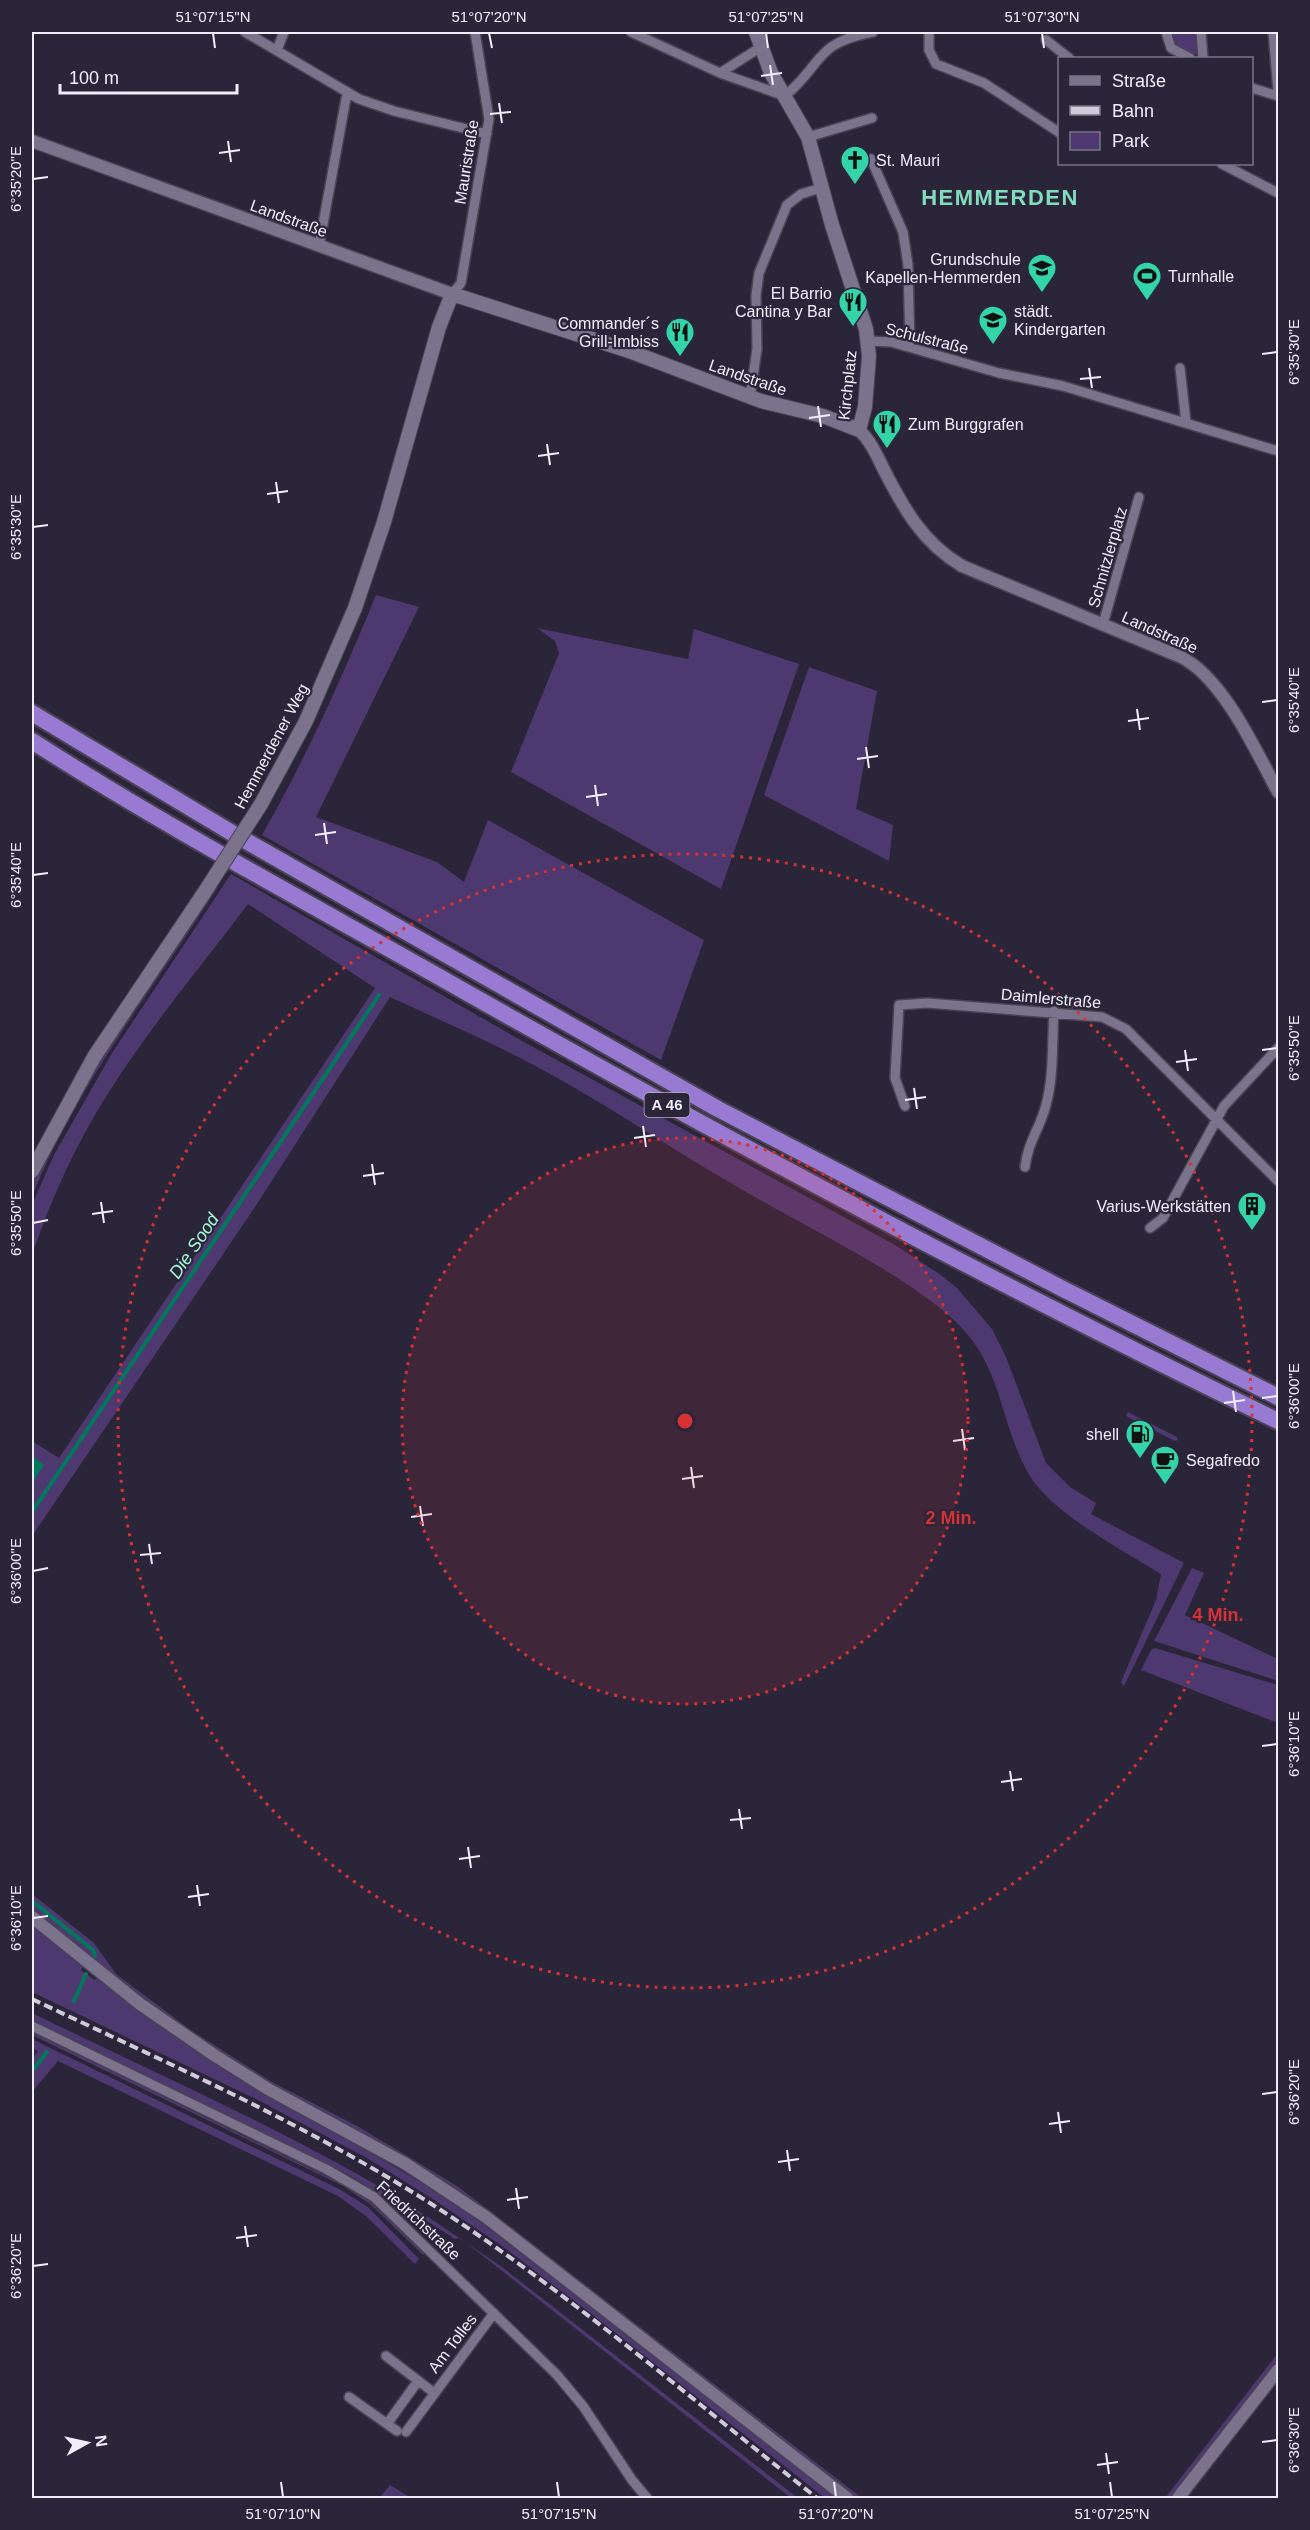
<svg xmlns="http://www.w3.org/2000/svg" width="1310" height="2530" font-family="Helvetica,sans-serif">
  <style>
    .green { fill: #4d3970 }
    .water { fill: #00785c }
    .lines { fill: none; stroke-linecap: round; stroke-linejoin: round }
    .stream { stroke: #00785c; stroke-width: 4 }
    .minor-casing { stroke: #494355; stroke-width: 12 }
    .tertiary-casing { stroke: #494355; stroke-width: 15 }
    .secondary-casing { stroke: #494355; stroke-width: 16 }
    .motorway-casing { stroke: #494355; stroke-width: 20 }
    .minor { stroke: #7a738b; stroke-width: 9 }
    .tertiary { stroke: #7a738b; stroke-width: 12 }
    .secondary { stroke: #7a738b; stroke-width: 14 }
    .motorway { stroke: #987ad2; stroke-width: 16 }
    .rail { stroke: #d0cbda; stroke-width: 4; stroke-dasharray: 9 4.5; stroke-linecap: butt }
    .secondary-bridge-casing { stroke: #494355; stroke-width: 16; stroke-linecap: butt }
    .secondary-bridge { stroke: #7a738b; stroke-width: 14 }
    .ticks { fill: none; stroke: #f1edfb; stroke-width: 2 }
    .ring { fill: none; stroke: #d73233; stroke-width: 3; stroke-dasharray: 3 6 }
    .labels { text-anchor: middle; stroke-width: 4.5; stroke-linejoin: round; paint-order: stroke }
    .shield { fill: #2b2539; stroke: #b6b1c1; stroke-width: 1.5 }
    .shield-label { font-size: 15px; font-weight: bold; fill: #f1edfb }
    .poi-label { font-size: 16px; fill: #f1edfb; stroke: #2b2539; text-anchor: start }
    .street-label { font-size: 16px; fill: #f1edfb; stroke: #2b2539 }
    .water-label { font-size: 18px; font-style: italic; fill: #a2f9da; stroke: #2b2539 }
    .district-label { font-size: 22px; font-weight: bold; letter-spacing: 1.5px; fill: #81ddbd; stroke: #2b2539 }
    .centre { fill: #d73233; stroke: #2b2539; stroke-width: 3 }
    .ring-label { font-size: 18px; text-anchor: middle; font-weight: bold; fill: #d73233; stroke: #2b2539; stroke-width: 4.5; stroke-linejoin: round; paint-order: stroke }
    .neatline { fill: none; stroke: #f1edfb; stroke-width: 2 }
    .ticks-label { font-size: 15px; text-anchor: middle; fill: #f1edfb }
  </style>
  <rect width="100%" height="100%" fill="#2b2539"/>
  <path class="green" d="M1172,32h26v22l-6,1 -16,-8z
    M376,595l43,12 -103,210 121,45 27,20 24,-62 216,120 -43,120 -399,-225c46,-81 79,-155 114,-240z
    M537,628l151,31 6,-30 105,35 -78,225 -210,-117 48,-119 -4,-12z
    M809,667l68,24 -21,118 37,16 -4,36 -125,-66z
    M231,874l291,167 373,204 46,30 16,13 35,41 14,28 40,106 24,24 26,16 -5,11 93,49 -60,123 -3,-4 35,-82 5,-26c-37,-23 -109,-61 -131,-98 -31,-52 -26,-109 -75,-155 -55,-50 -142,-90 -207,-128 -75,-42 -146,-93 -222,-132 -44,-23 -91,-43 -136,-64l-135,210 -223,329v-95l27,17 316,-470 -127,-84c-58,77 -123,152 -168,238 -19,36 -35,75 -48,113v-50l22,-50 58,-102z
    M216,886l2,1c-64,101 -141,198 -186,309 -1,-24 19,-50 30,-71 46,-83 101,-160 154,-239z
    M1128,1412l49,25 1,3 -3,1 -49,-25z
    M1192,1568l12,5 -19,42 93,44v22l-124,-40z
    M1155,1648l123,37v38l-137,-53 10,-20z
    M32,1894l62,49 22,31 76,57 80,51 87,45 98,59 405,312h-6l-400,-309c-69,-45 -144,-79 -213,-122 -75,-47 -143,-102 -211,-157z
    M32,1925l51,42 -2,3 14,10 1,-2c49,37 97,74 150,105 71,41 144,79 213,123l379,292h-13l-236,-186 -87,-66 -69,-47 -66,-41 -111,-59 -224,-107z
    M32,2013c108,53 220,102 325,161 51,28 98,61 145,93l296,231h-7l-332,-261 -4,2 -42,-27 -6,8 -30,-28 -33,-20 -312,-152z
    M32,2032l330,162 63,59 -2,2 -53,-51 -27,-18 -311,-151z
    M32,2039l307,150 29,18 51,52 -4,5 -49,-48 -28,-20 -280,-135 -26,31v-33l6,-8 -6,-3z
    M1278,2353v7l-107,138h-6z
    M390,2485l21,13h-32z"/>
  <path class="water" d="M32,1456l12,9 -12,18z"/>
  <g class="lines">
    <path class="stream" d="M32,1512l347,-517
      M32,1901l61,49 2,6
      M74,2001l12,-27
      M32,2071l15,-19"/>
    <g class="minor-casing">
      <path id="minor" d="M245,32l114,67 35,12 93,23
        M631,32l89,41 65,23c39,-33 29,-53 88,-64
        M929,32v18l7,14 48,19 76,50
        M1166,32l5,16 19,10
        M1201,32l2,26
        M1273,32l5,59
        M1046,40l23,18
        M277,50l7,-18
        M720,73l41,-26
        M1252,88l26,8
        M808,137l64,-19
        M871,159l32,73 5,33 2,82
        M1222,164l56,29
        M319,246l28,-153
        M452,294l9,-11 28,-164 -14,-87
        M868,341l23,1 108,31 64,13 215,65
        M1180,368l6,54
        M750,397l7,-48 -1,-54 3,-22 28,-68 14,-11 20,-6
        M1103,624l36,-127
        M905,1106l-10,-28 4,-73 28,-2 175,14 24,12 152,152
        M1025,1167c3,-26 15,-38 21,-62 8,-29 6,-63 8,-94
        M1150,1228l13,-10 61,-112 54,-58
        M32,2026l294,143 48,28 183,178 26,31 49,74 15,18
        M386,2356l47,36
        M349,2397l48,34
        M387,2424l31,-43
        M406,2432l88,-119"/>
    </g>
    <g class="tertiary-casing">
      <path id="tertiary" d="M32,141l420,153
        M859,430c12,11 18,26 25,40 20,39 39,73 78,96l219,91c42,21 75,94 97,135
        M32,1917l108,87 74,51 54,34 138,75 80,53 361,281
        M1178,2498l100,-128"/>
    </g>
    <g class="secondary-casing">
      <path id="secondary" d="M261,804l45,-83 49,-113 29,-86 55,-195 13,-33 177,57 132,50 62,15 36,14 6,-23 4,-51 -3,-27 -34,-104 -24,-88 -37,-64 -15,-41
        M32,1171l62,-114 110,-164"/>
    </g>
    <g class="motorway-casing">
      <path id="motorway" d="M32,713l200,120 486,276 345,180 215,108
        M32,741c128,82 262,154 395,229 279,159 562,311 851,451"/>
    </g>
    <use href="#minor" class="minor"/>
    <use href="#tertiary" class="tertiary"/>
    <use href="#secondary" class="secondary"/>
    <use href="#motorway" class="motorway"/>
    <path class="rail" d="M32,1999c135,64 274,125 401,206 135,87 258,194 384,293"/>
    <g class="secondary-bridge-casing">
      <path id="secondary-bridge" d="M204,893l57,-89"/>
    </g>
    <use href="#secondary-bridge" class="secondary-bridge"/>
  </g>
  <path class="ticks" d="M213,33l2,15M489,33l3,15M766,33l2,15M1042,33l2,15M770,65l3,20M761,76l21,-3M499,103l3,20M490,114l21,-2M228,141l3,21M219,153l21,-3M33,179l15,-2M1262,354l15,-2M1089,368l3,20M1080,379l21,-2M818,406l3,21M809,418l21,-3M547,444l3,21M538,456l21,-3M276,482l3,21M267,494l21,-3M33,527l15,-2M1262,702l15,-2M1137,709l3,21M1128,721l21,-3M866,747l3,21M857,759l21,-3M595,785l3,21M586,797l21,-3M324,823l3,21M315,835l21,-3M33,875l15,-2M1185,1050l3,21M1262,1050l15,-2M1176,1062l21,-3M914,1088l3,21M905,1100l21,-3M643,1126l3,21M634,1138l21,-3M372,1164l3,21M363,1176l21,-3M101,1202l3,21M92,1214l21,-3M33,1223l15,-3M1233,1391l3,21M1262,1398l15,-2M1224,1403l21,-3M962,1429l3,21M953,1441l21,-3M691,1467l3,21M682,1479l21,-3M420,1506l3,20M411,1517l21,-3M149,1544l3,20M140,1555l21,-2M33,1571l15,-3M1262,1746l15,-2M1010,1771l3,20M1001,1782l21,-3M739,1809l3,20M730,1820l21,-2M468,1847l3,21M459,1859l21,-3M197,1885l3,21M188,1897l21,-3M33,1918l15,-2M1262,2094l15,-2M1058,2112l3,21M1049,2124l21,-3M787,2150l3,21M778,2162l21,-3M516,2188l3,21M507,2200l21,-3M245,2226l3,21M236,2238l21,-3M33,2266l15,-2M1262,2442l15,-2M1106,2453l3,21M1097,2465l21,-3M281,2482l2,15M557,2482l2,15M834,2482l2,15M1110,2482l2,15"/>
  <circle cx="685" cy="1421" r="283" fill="#d73233" fill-opacity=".12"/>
  <g class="ring">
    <circle cx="685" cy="1421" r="283"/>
    <circle cx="685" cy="1421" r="567"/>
  </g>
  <defs>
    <g id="church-pin" transform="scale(1.5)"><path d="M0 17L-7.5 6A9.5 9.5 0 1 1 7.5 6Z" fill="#32d4a8" stroke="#2b2539"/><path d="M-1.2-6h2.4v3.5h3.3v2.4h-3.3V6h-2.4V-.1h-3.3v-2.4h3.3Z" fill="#111"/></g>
    <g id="school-pin" transform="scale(1.5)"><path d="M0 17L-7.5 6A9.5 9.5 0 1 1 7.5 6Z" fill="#32d4a8" stroke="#2b2539"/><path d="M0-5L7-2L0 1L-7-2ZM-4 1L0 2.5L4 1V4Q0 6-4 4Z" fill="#111"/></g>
    <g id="stadium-pin" transform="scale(1.5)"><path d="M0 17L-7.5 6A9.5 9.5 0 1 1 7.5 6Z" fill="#32d4a8" stroke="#2b2539"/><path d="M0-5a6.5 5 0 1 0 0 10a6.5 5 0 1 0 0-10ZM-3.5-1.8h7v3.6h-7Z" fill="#111"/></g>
    <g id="restaurant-pin" transform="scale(1.5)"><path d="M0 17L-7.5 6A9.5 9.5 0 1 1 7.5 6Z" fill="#32d4a8" stroke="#2b2539"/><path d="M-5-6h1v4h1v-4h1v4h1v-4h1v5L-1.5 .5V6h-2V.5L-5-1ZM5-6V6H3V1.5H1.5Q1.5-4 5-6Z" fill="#111"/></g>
    <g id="building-pin" transform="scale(1.5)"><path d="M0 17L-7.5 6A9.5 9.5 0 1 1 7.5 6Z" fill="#32d4a8" stroke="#2b2539"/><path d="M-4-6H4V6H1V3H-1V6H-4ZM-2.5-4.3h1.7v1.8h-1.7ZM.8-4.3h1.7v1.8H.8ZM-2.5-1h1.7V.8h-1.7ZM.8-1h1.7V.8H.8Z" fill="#111"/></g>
    <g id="fuel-pin" transform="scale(1.5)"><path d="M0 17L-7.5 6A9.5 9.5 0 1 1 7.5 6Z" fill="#32d4a8" stroke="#2b2539"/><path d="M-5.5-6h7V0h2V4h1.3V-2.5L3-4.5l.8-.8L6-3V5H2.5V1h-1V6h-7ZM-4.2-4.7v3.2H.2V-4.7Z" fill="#111"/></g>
    <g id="cafe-pin" transform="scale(1.5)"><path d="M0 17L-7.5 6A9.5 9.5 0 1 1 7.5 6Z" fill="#32d4a8" stroke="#2b2539"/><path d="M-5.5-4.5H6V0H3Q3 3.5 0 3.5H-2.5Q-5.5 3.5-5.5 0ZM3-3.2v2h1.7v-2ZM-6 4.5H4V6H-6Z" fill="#111"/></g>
  </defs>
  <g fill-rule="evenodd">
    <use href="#church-pin" x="855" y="160"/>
    <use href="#school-pin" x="1042" y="268"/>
    <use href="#stadium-pin" x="1147" y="276"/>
    <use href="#restaurant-pin" x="853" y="302"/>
    <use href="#school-pin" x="993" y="320"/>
    <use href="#restaurant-pin" x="680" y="332"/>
    <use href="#restaurant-pin" x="887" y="424"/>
    <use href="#building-pin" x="1252" y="1206"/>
    <use href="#fuel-pin" x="1140" y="1434"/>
    <use href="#cafe-pin" x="1165" y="1460"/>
  </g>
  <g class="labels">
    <rect class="shield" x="644.5" y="1093" width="45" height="24" rx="4.5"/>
    <g class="shield-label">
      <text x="667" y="1110">A 46</text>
    </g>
    <g class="poi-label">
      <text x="876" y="166">St. Mauri</text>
      <text x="1021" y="265" text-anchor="end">Grundschule<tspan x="1021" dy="18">Kapellen-Hemmerden</tspan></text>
      <text x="1168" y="282">Turnhalle</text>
      <text x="832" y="299" text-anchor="end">El Barrio<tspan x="832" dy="18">Cantina y Bar</tspan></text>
      <text x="1014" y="317">städt.<tspan x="1014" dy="18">Kindergarten</tspan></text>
      <text x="659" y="329" text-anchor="end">Commander´s<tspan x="659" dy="18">Grill-Imbiss</tspan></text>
      <text x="908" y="430">Zum Burggrafen</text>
      <text x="1231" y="1212" text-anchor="end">Varius-Werkstätten</text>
      <text x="1119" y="1440" text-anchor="end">shell</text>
      <text x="1186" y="1466">Segafredo</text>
    </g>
    <g class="street-label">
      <text transform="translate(466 162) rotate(-81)" y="6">Mauristraße</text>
      <text transform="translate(289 218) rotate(20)" y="6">Landstraße</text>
      <text transform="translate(927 338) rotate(14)" y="6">Schulstraße</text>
      <text transform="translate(748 377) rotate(19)" y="6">Landstraße</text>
      <text transform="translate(847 385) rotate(-84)" y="6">Kirchplatz</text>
      <text transform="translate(1107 557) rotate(-74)" y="6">Schnitzlerplatz</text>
      <text transform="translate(1160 632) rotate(24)" y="6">Landstraße</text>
      <text transform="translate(271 746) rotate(-62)" y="6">Hemmerdener Weg</text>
      <text transform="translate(1051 998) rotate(5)" y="6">Daimlerstraße</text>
      <text transform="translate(419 2220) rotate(43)" y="6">Friedrichstraße</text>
      <text transform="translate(452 2343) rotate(-53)" y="6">Am Tolles</text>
    </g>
    <g class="water-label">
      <text transform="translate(194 1246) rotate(-56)" y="6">Die Sood</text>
    </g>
    <g class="district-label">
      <text x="1000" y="205">HEMMERDEN</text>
    </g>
  </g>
  <circle cx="685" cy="1421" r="9" class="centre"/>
  <g class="ring-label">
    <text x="951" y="1524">2 Min.</text>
    <text x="1218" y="1621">4 Min.</text>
  </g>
  <rect width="1310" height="2530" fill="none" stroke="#2b2539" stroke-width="66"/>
  <rect x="1058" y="57" width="195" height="108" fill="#2b2539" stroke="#7a7587" stroke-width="1.5"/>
  <rect x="1070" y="76" width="30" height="9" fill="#7a738b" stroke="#7a7587" stroke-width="1.5"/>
  <text x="1112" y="87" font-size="18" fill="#f1edfb">Straße</text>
  <rect x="1070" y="106" width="30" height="9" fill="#d0cbda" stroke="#7a7587" stroke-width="1.5"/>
  <text x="1112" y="117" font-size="18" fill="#f1edfb">Bahn</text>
  <rect x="1070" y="132" width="30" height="18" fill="#4d3970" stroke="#7a7587" stroke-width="1.5"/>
  <text x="1112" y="147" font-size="18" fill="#f1edfb">Park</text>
  <g transform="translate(87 2443) rotate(82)" stroke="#2b2539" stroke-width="4.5" paint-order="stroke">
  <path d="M0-4.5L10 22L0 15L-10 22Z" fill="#f1edfb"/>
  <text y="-9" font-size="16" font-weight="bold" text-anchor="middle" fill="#f1edfb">N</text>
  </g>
  <path d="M60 84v9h177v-9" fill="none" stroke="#f1edfb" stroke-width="3"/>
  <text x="69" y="84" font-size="18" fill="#f1edfb" stroke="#2b2539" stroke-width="4.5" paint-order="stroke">100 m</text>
  <rect x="33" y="33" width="1244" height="2464" class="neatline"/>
  <g class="ticks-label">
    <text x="213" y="22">51°07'15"N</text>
    <text x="489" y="22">51°07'20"N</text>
    <text x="766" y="22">51°07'25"N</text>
    <text x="1042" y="22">51°07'30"N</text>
    <text transform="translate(16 179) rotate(-90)" y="5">6°35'20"E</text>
    <text transform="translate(1294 352) rotate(-90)" y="5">6°35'30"E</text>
    <text transform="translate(16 527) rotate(-90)" y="5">6°35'30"E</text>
    <text transform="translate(1294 700) rotate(-90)" y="5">6°35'40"E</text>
    <text transform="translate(16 875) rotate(-90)" y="5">6°35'40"E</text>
    <text transform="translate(1294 1048) rotate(-90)" y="5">6°35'50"E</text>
    <text transform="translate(16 1223) rotate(-90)" y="5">6°35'50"E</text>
    <text transform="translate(1294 1396) rotate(-90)" y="5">6°36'00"E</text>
    <text transform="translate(16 1571) rotate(-90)" y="5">6°36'00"E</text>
    <text transform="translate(1294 1744) rotate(-90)" y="5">6°36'10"E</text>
    <text transform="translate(16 1918) rotate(-90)" y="5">6°36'10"E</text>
    <text transform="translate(1294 2092) rotate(-90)" y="5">6°36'20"E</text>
    <text transform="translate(16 2266) rotate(-90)" y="5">6°36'20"E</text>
    <text transform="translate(1294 2440) rotate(-90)" y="5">6°36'30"E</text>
    <text x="283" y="2519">51°07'10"N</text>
    <text x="559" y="2519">51°07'15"N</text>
    <text x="836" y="2519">51°07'20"N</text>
    <text x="1112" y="2519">51°07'25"N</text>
  </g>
</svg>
